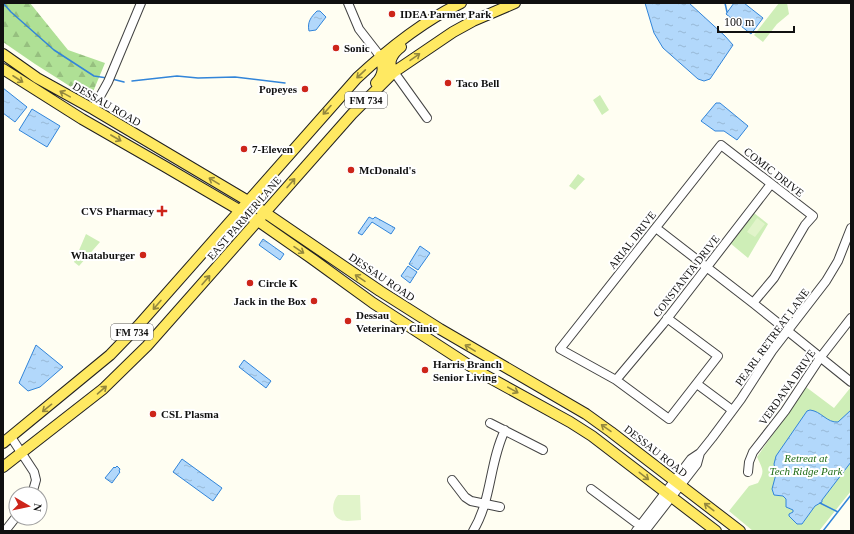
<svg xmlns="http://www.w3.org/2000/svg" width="854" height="534" font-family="'Times New Roman',serif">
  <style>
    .grass { fill: #ceeeb7 }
    .forest { fill: url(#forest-firs) }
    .pitch { fill: #e1f4ca }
    .water { fill: url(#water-ripples); stroke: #3285d9 }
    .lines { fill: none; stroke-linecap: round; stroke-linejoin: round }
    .stream { stroke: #3285d9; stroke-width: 1.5 }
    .minor-casing { stroke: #434343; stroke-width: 10 }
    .major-casing { stroke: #212121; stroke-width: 12 }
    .minor { stroke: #fff; stroke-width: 8 }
    .major { stroke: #ffe962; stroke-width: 10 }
    .oneway { stroke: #93873d }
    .poi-dot { fill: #cd251a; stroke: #fff; stroke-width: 1.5 }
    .labels { text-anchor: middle; stroke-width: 4; stroke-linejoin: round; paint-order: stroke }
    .shield { fill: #fff; stroke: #585858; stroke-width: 1 }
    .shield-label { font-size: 10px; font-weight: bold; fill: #101010 }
    .poi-label { font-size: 11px; font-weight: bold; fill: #101010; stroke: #fff; text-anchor: start }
    .street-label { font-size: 11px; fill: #101010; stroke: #fff }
    .park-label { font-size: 11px; font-style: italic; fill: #226e19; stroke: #fff }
  </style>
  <defs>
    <pattern id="forest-firs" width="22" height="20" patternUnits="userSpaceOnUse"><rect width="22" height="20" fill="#afe095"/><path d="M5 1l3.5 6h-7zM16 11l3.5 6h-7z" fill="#96bf7f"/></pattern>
    <pattern id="water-ripples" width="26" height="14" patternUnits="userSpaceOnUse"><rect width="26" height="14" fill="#b2d8fb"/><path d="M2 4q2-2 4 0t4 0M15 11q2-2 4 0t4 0" fill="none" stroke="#98b8d6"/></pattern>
  </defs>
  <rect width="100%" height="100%" fill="#fffef2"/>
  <path class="grass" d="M779,3h8l2,11 -12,10 -14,18 -9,-7z
    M600,95l9,15 -7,5 -9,-15z
    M578,174l7,5 -10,11 -6,-4z
    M754,213l14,11 -20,34 -18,-15z
    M86,234l14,8 -21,24 -5,-4z
    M806,387l28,21 17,-21v104l-32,40h-66l-24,-20 20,-25 9,-3c7,-12 5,-13 -1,-26z"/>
  <path class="forest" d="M3,3h27l38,47 37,13 -15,36 -55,-35 -32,-22z"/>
  <path class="pitch" d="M757,218l8,6 -10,13 -8,-5z
    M338,495h22l1,25c-6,0 -15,2 -20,0 -11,-4 -9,-19 -3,-25z"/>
  <path class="water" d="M645,3h44l36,33 8,9 -23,34 -6,2 -6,-2 -35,-31 -9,-15z
    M734,3h10l19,15 -12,16 -25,-20z
    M317,11h3l6,6 -10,13 -7,1c-2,-9 2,-14 8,-20z
    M3,88l24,19 -12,15 -12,-9z
    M716,103h4l28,23 -11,14 -13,-9h-9l-14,-10z
    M32,109l28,17 -13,21 -28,-17z
    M369,217l4,2 2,-2 20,11 -4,6 -19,-12 -10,13 -4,-2z
    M263,239l21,15 -4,6 -21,-15z
    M420,246l10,7 -12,17 -9,-6z
    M408,266l9,6 -7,11 -9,-7z
    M36,345l27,22 -23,20 -12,4 -9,-8z
    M244,360l27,21 -5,7 -27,-21z
    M810,410c11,1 17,13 28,12l13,-12v52l-29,38v2l-7,4 -13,18h-5l-8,-8v-2l4,-2v-2l-7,-3v-8l-3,-3 -9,-1 -2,-6 4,-15 -2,-10 2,-8 31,-45z
    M182,459l40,29 -9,13 -40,-29z
    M117,466l3,3 -1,2 1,1 -8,11 -7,-5 9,-11 1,1z"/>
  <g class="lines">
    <path class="stream" d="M3,3l8,9 43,38 40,26 13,2
      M725,3l2,9
      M112,79l12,3
      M132,81l45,-5 21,2 37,-1 50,6
      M820,503l18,9
      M823,531l28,-36"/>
    <g class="minor-casing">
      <path id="minor" d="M348,3l11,26 21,27
        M394,72l33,46
        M93,109l15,-27 33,-79
        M656,228l97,75 98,79
        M667,318l51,38 -49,63 -53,-39 -56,-31 161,-204 92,71 -8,9 -31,53 -21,25
        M616,380l47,-56 108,-140
        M697,384l35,26
        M490,423l53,27
        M11,437l23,35 2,8 -4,14
        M748,472l1,-10 4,-10 32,-41 35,-53 31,-40
        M452,480l13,17 6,4 29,6
        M591,489l52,39
        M5,531l11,-14
        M473,531c19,-31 16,-68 32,-101
        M636,531l55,-72 9,-6 12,-15 29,-39 31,-48 54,-70 12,-20 13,-33
        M645,531l52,-67 3,-11"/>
    </g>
    <g class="major-casing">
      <path id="major" d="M3,54l34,24 56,31 155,92 132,90 60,38 146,85 25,18 129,99
        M3,69l79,50 82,47 94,55 53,37 62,45 108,70 89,49 22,14 124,95
        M394,72c-8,-9 -1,-19 7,-25
        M376,83c8,-8 8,-16 4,-27
        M3,443l107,-88 28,-29 219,-248c31,-29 66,-57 104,-75
        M3,467l100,-78 44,-43 205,-232 42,-42 59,-40 20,-11 42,-18"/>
    </g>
    <use href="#minor" class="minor"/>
    <use href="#major" class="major"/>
  </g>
  <defs><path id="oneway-shaft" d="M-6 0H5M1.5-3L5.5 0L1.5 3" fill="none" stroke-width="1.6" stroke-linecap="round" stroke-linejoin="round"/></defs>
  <g class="oneway">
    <use href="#oneway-shaft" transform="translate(415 57) rotate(-35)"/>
    <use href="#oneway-shaft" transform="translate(361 74) rotate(137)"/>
    <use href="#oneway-shaft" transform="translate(18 79) rotate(33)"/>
    <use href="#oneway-shaft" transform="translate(65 94) rotate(-151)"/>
    <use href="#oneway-shaft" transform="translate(327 110) rotate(132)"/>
    <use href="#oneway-shaft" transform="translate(116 138) rotate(30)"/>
    <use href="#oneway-shaft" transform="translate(214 181) rotate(-149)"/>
    <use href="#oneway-shaft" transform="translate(291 183) rotate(-49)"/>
    <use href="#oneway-shaft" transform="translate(299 250) rotate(34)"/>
    <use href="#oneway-shaft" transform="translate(360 278) rotate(-146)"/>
    <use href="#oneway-shaft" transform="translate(206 280) rotate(-49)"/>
    <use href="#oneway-shaft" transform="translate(157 305) rotate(131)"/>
    <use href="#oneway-shaft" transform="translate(470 348) rotate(-149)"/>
    <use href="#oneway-shaft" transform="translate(102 390) rotate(-41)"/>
    <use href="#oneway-shaft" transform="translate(513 390) rotate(29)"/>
    <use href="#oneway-shaft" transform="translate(47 408) rotate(141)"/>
    <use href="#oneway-shaft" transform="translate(606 428) rotate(-145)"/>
    <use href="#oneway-shaft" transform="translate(644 476) rotate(38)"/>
    <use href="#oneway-shaft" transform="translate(709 507) rotate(-142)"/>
  </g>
  <g class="poi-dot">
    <circle cx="392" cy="14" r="4"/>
    <circle cx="336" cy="48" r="4"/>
    <circle cx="448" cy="83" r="4"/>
    <circle cx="305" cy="89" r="4"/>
    <circle cx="244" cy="149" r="4"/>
    <circle cx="351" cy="170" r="4"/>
    <path d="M160 205h4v4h4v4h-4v4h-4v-4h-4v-4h4z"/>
    <circle cx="143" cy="255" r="4"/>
    <circle cx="250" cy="283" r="4"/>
    <circle cx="314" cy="301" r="4"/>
    <circle cx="348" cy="321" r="4"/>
    <circle cx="425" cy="370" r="4"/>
    <circle cx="153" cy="414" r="4"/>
  </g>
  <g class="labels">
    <g class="shield">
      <rect x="345" y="92" width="42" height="16" rx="3"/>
      <rect x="111" y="324" width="42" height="16" rx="3"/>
    </g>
    <g class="shield-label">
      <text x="366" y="104">FM 734</text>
      <text x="132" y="336">FM 734</text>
    </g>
    <g class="poi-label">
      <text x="400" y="18">IDEA Parmer Park</text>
      <text x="344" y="52">Sonic</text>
      <text x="456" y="87">Taco Bell</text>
      <text x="297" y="93" text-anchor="end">Popeyes</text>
      <text x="252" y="153">7-Eleven</text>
      <text x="359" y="174">McDonald's</text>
      <text x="154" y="215" text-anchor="end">CVS Pharmacy</text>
      <text x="135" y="259" text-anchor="end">Whataburger</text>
      <text x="258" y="287">Circle K</text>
      <text x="306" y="305" text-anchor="end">Jack in the Box</text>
      <text x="356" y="319">Dessau<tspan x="356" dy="13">Veterinary Clinic</tspan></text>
      <text x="433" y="368">Harris Branch<tspan x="433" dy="13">Senior Living</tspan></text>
      <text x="161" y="418">CSL Plasma</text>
    </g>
    <g class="street-label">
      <text transform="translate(107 104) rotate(30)" y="4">DESSAU ROAD</text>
      <text transform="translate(774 172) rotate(38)" y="4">COMIC DRIVE</text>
      <text transform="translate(244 218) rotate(-49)" y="4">EAST PARMER LANE</text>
      <text transform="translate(632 240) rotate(-52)" y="4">ARIAL DRIVE</text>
      <text transform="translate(686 276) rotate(-52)" y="4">CONSTANTA DRIVE</text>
      <text transform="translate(382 277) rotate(34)" y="4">DESSAU ROAD</text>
      <text transform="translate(772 337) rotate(-54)" y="4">PEARL RETREAT LANE</text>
      <text transform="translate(787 387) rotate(-55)" y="4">VERDANA DRIVE</text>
      <text transform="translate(656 451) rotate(38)" y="4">DESSAU ROAD</text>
    </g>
    <g class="park-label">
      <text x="806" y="462">Retreat at<tspan x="806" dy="13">Tech Ridge Park</tspan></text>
    </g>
  </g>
  <rect width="854" height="534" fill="none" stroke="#101010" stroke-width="8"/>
  <g transform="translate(28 506) rotate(99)"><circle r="19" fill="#ffffff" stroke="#9f9f9f"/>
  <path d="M0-3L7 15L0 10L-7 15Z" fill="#cd251a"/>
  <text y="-6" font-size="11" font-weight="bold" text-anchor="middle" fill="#101010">N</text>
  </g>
  <path d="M718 26v6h76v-6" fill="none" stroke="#101010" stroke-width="2"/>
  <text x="724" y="26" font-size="12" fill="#101010" stroke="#ffffff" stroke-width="3" paint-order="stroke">100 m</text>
</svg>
